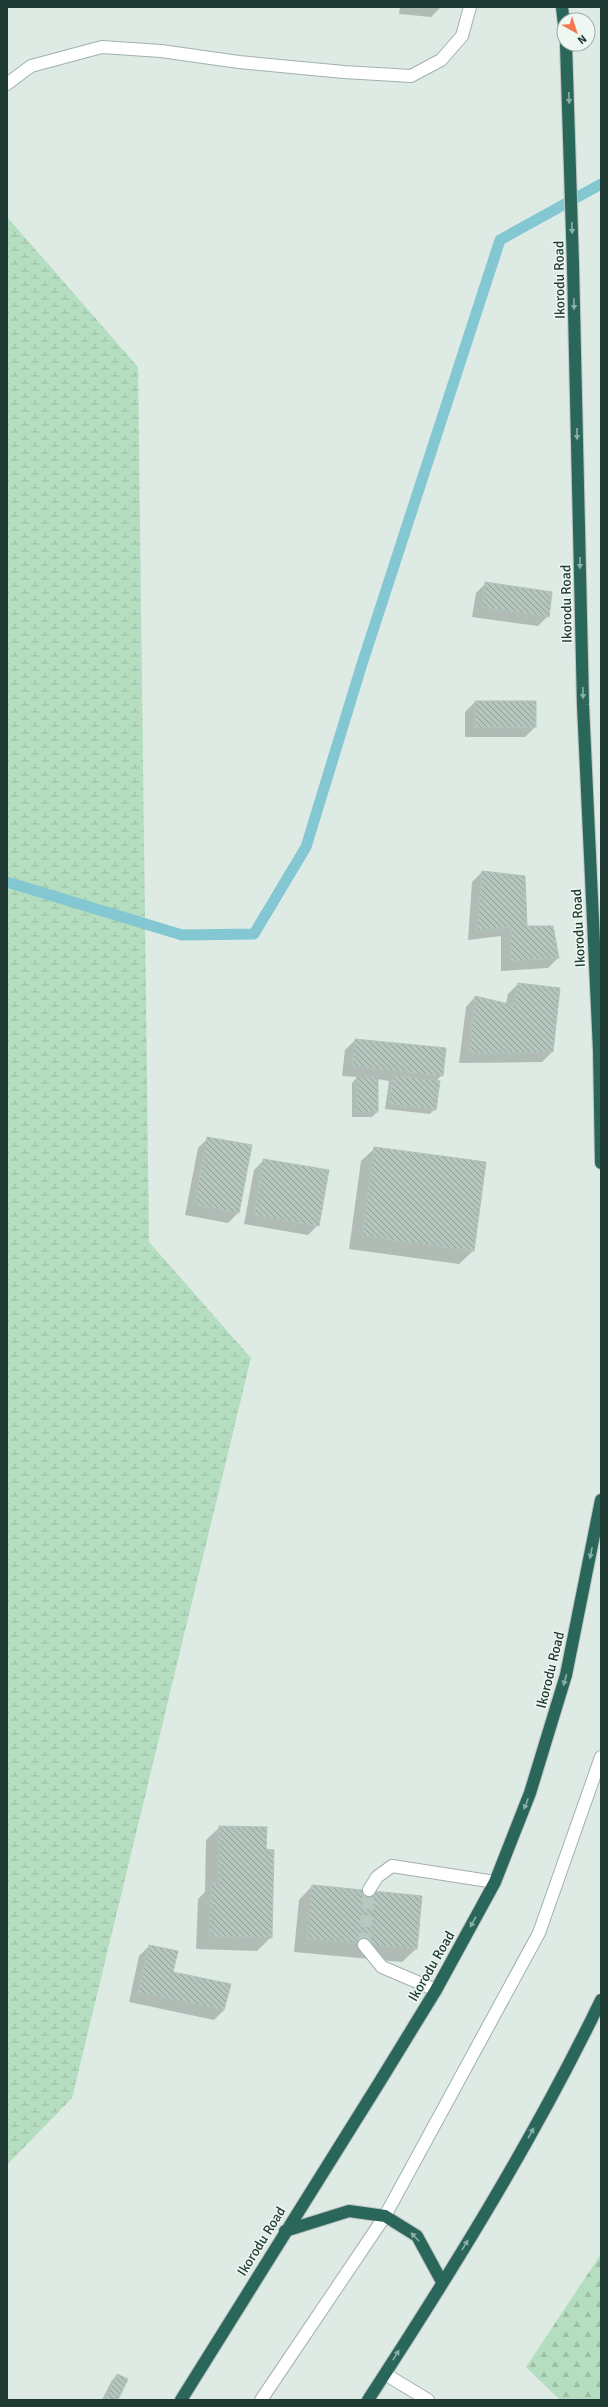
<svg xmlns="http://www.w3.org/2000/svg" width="608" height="2407" font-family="Signika,sans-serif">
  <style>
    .forest { fill: url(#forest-firs) }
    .wetland { fill: url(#wetland-marsh) }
    .shadow { fill: #0003 }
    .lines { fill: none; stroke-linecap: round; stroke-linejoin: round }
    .stream { stroke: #83c7d2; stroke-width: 11 }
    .building { fill: url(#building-back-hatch); stroke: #b0c4bb }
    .minor-tunnel { stroke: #b8c7c0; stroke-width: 12; stroke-dasharray: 12 6; stroke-linecap: butt }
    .minor-casing { stroke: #a1b2ab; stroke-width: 14 }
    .highway-casing { stroke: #bcc4c2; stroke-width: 14 }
    .minor { stroke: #fff; stroke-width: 12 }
    .highway { stroke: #2a675a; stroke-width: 12 }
    .oneway { fill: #8cafa6 }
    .labels { text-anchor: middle; stroke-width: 3; stroke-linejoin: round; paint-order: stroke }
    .street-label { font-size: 14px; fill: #1f3a32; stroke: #eef7f2 }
  </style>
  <defs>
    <pattern id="forest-firs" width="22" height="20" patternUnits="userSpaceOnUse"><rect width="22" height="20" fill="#b5ddbf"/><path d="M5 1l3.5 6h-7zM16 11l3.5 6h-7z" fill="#9bbea5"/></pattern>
    <pattern id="wetland-marsh" width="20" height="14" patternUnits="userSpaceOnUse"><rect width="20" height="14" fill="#b5ddbf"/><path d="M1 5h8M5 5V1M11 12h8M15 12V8" fill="none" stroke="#9bbea5"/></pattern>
    <pattern id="building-back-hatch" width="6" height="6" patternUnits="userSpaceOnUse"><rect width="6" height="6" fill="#b3c5bd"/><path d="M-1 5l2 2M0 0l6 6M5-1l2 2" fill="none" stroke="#91a19a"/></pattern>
  </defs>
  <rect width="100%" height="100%" fill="#deeae4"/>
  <path class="forest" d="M601,2254v146h-41l-34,-33z"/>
  <path class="wetland" d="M7,217l131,150 11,875 102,116 -179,740 -65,67z"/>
  <path class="shadow" d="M400,7h41l-10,10 -32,-3z
    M486,583l62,33 -10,10 -66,-9 4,-24z
    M475,702l60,25 -10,10h-60v-25z
    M482,872l44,55 32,31 -10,10 -47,3v-35l-33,4 4,-58z
    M518,984l34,68 -10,10 -83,1 7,-56 9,-10 31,7 2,-10z
    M355,1040l87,35 -6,6 -1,28 -5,5 -45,-5 4,-28 -12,-2v33l-5,5h-20v-34l5,-6 -15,-1 3,-26z
    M208,1138l43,8 -13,67 -10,10 -43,-8 13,-67z
    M375,1148l98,103 -14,13 -110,-15 12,-88z
    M264,1160l54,65 -10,10 -64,-11 10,-54z
    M220,1827l45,23 6,87 -14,14 -61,-2 2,-50 7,-7 1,-52z
    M312,1886l104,63 -14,13 -108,-10 5,-52z
    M149,1946l23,26 52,38 -10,10 -85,-18 10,-46z
    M117,2375v25h-15l10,-20z"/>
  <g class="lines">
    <path class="stream" d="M7,882l175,53 72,-1 52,-87 56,-183 138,-424 101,-56"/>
  </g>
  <path class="building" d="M485,582l67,10 -3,25 -67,-10z
    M475,701h61v26l-61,1z
    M482,871l43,5 2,50h26l6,32 -49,3 1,-34 -34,4z
    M518,983l42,5 -7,64 -84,2 6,-58 38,9z
    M355,1039l91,9 -3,28 -91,-10z
    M393,1075l47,6 -4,29 -47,-6z
    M378,1076v36h-22l1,-35z
    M207,1137l45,8 -13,68 -45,-8z
    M374,1147l112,15 -12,89 -112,-15z
    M263,1159l66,11 -10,56 -65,-11z
    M219,1826l48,1 -1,22 8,1 -2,88 -63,-2 2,-52h7z
    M312,1885l110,11 -5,53 -110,-10z
    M149,1945l29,6 -5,21 58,12 -7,26 -86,-18z
    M117,2374l11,5 -10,21h-14z"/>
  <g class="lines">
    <path class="minor-tunnel" d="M364,1945l5,-55"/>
    <g class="minor-casing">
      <path id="minor" d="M7,84l24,-18 71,-19 59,4 78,11 105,10 67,4 30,-16 21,-24 8,-29
        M369,1890l8,-13 15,-11 103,16
        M364,1945l18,22 54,23
        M385,2374l43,26
        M261,2400l124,-184 154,-283 62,-176"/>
    </g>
    <g class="highway-casing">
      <path id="highway" d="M562,7l2,18
        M566,44l7,221 10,440 16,345 2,113
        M285,2231l64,-20 36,5 32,20 25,46
        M181,2400l198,-317 57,-93 59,-108 35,-89 36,-118 35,-175
        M368,2400c84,-129 166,-261 233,-400"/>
    </g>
    <use href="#minor" class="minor"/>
    <use href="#highway" class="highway"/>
  </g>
  <defs><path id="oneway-solid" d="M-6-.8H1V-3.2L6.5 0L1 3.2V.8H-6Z"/></defs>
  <g class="oneway">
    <use href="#oneway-solid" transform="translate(569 98) rotate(88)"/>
    <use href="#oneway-solid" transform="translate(572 228) rotate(88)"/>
    <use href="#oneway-solid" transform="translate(574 304) rotate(89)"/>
    <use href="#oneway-solid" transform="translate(577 434) rotate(89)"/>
    <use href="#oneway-solid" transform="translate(580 563) rotate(89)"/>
    <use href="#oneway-solid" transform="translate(583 693) rotate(89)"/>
    <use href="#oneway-solid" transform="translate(591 1553) rotate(101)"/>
    <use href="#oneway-solid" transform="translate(565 1680) rotate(106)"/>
    <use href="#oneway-solid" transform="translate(526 1804) rotate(111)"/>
    <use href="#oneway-solid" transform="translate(473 1922) rotate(119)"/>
    <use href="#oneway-solid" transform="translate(531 2133) rotate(-61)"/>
    <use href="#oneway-solid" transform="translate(415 2237) rotate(-134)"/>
    <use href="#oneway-solid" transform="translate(465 2245) rotate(-59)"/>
    <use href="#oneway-solid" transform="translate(396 2355) rotate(-58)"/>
  </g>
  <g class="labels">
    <g class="street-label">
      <text transform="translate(559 280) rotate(-91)" y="5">Ikorodu Road</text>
      <text transform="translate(566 604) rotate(-91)" y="5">Ikorodu Road</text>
      <text transform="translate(578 928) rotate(-93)" y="5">Ikorodu Road</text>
      <text transform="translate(550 1670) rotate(-76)" y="5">Ikorodu Road</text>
      <text transform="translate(431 1966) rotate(-60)" y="5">Ikorodu Road</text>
      <text transform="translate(261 2241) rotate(-58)" y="5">Ikorodu Road</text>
    </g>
  </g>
  <rect width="608" height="2407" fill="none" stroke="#1f3a32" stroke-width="16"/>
  <g transform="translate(576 32) rotate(141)"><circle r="19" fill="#eef7f2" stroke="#9baba5"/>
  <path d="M0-3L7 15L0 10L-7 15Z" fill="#f7764f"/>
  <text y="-6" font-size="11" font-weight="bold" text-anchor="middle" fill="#1f3a32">N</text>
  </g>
</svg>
